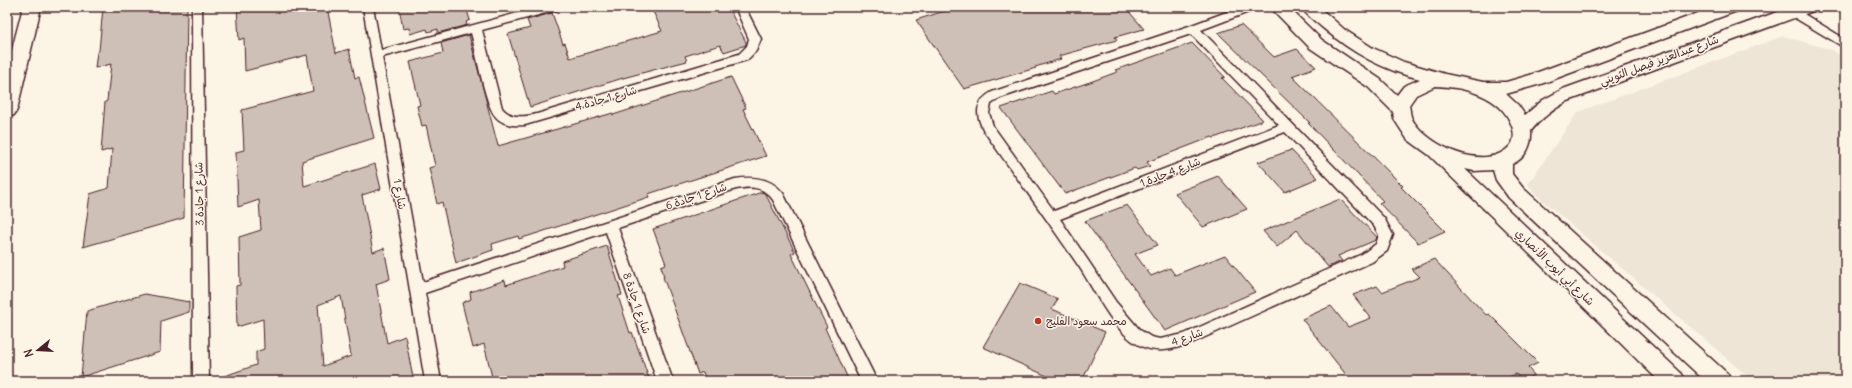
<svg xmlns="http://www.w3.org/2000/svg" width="1852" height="388" font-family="Delius,'Playpen Sans Arabic',sans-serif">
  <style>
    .built { fill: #eee5d7 }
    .building { fill: #cfc0b7; stroke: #4a1f2b; fill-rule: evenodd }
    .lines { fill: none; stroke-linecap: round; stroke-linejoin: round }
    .street-casing { stroke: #4a1f2b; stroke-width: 3 }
    .secondary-casing { stroke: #4a1f2b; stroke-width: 3 }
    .highway-casing { stroke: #4a1f2b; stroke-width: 3 }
    .street { fill: #fcf5e5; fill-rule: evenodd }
    .secondary { fill: #fcf5e5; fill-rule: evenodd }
    .highway { fill: #fcf5e5; fill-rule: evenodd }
    .poi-dot { fill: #c8321e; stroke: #fcf5e5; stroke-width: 1.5 }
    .labels { text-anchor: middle; stroke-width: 3; stroke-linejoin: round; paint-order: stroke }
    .street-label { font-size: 11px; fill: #4a1f2b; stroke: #fcf5e5 }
    .poi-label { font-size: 11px; fill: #4a1f2b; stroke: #fcf5e5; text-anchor: start }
  </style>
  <rect width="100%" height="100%" fill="#fcf5e5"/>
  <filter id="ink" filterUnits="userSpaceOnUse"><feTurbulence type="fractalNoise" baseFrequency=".025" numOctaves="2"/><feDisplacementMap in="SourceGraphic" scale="8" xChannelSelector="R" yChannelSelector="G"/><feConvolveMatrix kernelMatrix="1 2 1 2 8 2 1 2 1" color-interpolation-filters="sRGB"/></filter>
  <g filter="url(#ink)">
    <path class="built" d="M1783,36l49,14 13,9v322h-92l-220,-189 -5,-8 50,-72z"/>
    <path class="building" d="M103,7h84l-3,211 -101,29 7,-53 19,-6 3,-39 -11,3 4,-50 2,-1 4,-37 -16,4 2,-16 2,-1z
      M237,7h90l9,46 13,-4 6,29 4,-1 15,61 -72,23 2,25 71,-22 6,25 -19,6 11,57 11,-4 6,31 -14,5 11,59 18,-7 8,42 -8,3h-189v-2l40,-14v-13l8,-3 -1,-30 -26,8 -1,-41 4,-1 -1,-48 22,-7 -2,-30 -21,7 -2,-55 8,-2 -2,-40 71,-19 -6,-36 -62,16 -1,-33 -5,2zM341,296l10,60 -28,10 -5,-61z
      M399,7h67l4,13 -4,2 1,3 -29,8v-4l-10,3 -1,-3 -17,5 -1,-6 -6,1z
      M651,7h77l18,35v3l-22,7 -4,-7 -35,11 2,5 -64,17 -93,29 -22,-73 22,-6 -3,-8 25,-7 11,31 2,-1 5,15 92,-27z
      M957,7h168l19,22 -29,8 2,3 -58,16 2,3 -26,8 1,1 -72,21 -48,-69z
      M1241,25l33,32 23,-8 19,18 -24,9 111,110 -2,1 44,44 -27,12 -39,-40 4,-2 -75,-78h2l-92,-90z
      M469,35l29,111 115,-33v2l118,-38 15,31 -3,1 23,47 -118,38 1,3 -111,36 -19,6 -1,-3 -26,8 1,6 -37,13 -14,-61 -5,2 -8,-36 6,-2 -9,-41 -4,1 -5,-20 3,-1 -10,-43 33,-9 -2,-10z
      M1192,43l33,34 -3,1 41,42 -49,18 -2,-1 -65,25 3,4 -13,4 -2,-2 -70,26 -64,-86 51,-17 2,3 36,-12 27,-10 -2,-2z
      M1291,150l27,28 -33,14 -27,-30z
      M1218,176l29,33 -44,18 -28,-34z
      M762,192l4,3 29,57 -4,2 36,73 -2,1 24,53h-143l-3,-9 -5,2 -35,-97h1l-3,-11 5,-2 -13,-35z
      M1340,199l37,38 -1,3 -38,16 4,5 -14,6 -31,-37 -20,17 -14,-16z
      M1127,205l31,40 -23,9 16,22 19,-8 5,7 50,-20 30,37 -90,39 -80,-110z
      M607,246l15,49 -4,1 12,37 2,-1 18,49h-108l-1,-6 -16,6h-32l-9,-37 -11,4 -11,-45 9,-4 -1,-7 35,-12 1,5 57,-19 -1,-5z
      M1434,259l52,56 3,-1 49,49 -10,5 6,7 -12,6 -6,-7 -16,7h-149l-49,-62 29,-13 17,21 23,-9 -18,-23 24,-9 5,6 38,-15 -8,-8z
      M1020,283l38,16 -6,10 53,23 -23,49h-24l-75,-34z
      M145,294l44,8v10l-28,9 -1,31 -79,25 6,-66z"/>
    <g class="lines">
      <g class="street-casing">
        <path id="street" d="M192,7h10l7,374h-16z
          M363,7h10l8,43 159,-43h18l-1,3 -75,20 20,78c9,11 22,9 35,6l202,-60 8,-8 2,-7 -14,-32h10l16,32 -5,12 -9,9 -222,65c-10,1 -22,0 -29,-8 -11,-11 -20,-67 -25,-84l-89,24 41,225 312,-103c19,-3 36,-1 48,14l94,188h-16l-88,-181c-10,-14 -22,-14 -37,-11l-118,39 55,153h-16l-51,-149 -181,61 16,88h-16z
          M1240,7h15l-1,3 -53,20 183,188 9,17 -6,16 -15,11 -178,80c-19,7 -36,13 -55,3 -25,-13 -44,-54 -59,-77 -31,-46 -64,-91 -96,-137 -9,-16 -9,-30 8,-39l197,-66zM1191,34l88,91 -225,86 -61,-85 -4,-13 2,-9 9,-6zM1285,132l89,94 5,9 -3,9 -14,10 -178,80 -24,5 -9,-2 -11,-7 -24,-28 -56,-83z
          M1691,7h13l10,8 -6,4z
          M1794,8l51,31v9l-55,-33 -2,-3 2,-3z"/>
      </g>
      <g class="secondary-casing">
        <path id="secondary" d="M1270,7h18l34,33 58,39 17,16 7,-9 16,-7c-37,-9 -68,-26 -97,-51 -7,-6 -17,-13 -22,-21h18l26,23 28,18 31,14 41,12 38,8h23l24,-7 185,-68h24l-2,4 -196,73 -35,10 12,11 7,10 18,-15 20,-11 228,-82h24l-2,4 -245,90c-14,8 -27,17 -37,30 1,14 -5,27 -19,33v10l11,14 205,186 3,7h-26l-196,-183 -13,-18 -3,-10 -19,1 -9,-2 217,205 3,7h-26l-230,-226 -22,-16 -13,-20 -1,-7 -25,-25 -58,-39zM1435,86c29,1 66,9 77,40 2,6 3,15 -2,20 -24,27 -83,0 -98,-27 -2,-4 -2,-10 -3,-14l7,-10z"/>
      </g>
      <g class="highway-casing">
        <path id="highway" d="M23,7h18l-24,103 -3,5 -7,2v-48z"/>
      </g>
      <use href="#street" class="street"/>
      <use href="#secondary" class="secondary"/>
      <use href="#highway" class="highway"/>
    </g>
  </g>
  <circle class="poi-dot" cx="1038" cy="321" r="4"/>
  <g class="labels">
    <g class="street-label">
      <text transform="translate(1659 60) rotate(-20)" y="4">شارع عبدالعزيز فيصل الثويني</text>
      <text transform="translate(606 98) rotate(-16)" y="4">شارع 1 جادة 4</text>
      <text transform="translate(1170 172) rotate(-21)" y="4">شارع 4 جادة 1</text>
      <text transform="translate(199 194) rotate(-91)" y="4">شارع 1 جادة 3</text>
      <text transform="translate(400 194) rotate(80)" y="4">شارع 1</text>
      <text transform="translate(696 196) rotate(-18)" y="4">شارع 1 جادة 6</text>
      <text transform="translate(1555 267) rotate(44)" y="4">شارع أبي أيوب الأنصاري</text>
      <text transform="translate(637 303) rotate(71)" y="4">شارع 1 جادة 8</text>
      <text transform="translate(1187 337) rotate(-20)" y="4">شارع 4</text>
    </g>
    <g class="poi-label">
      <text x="1046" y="325">محمد سعود الفليج</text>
    </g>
  </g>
  <rect width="1852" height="388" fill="none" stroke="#fcf5e5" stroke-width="24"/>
  <rect x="12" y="12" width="1828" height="364" fill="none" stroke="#4a1f2b" stroke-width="1.5" filter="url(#ink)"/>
  <g transform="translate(38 350) rotate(252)" stroke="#fcf5e5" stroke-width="3" paint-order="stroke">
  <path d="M0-3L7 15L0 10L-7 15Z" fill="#4a1f2b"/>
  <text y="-6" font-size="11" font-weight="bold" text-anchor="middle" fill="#4a1f2b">N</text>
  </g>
</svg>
